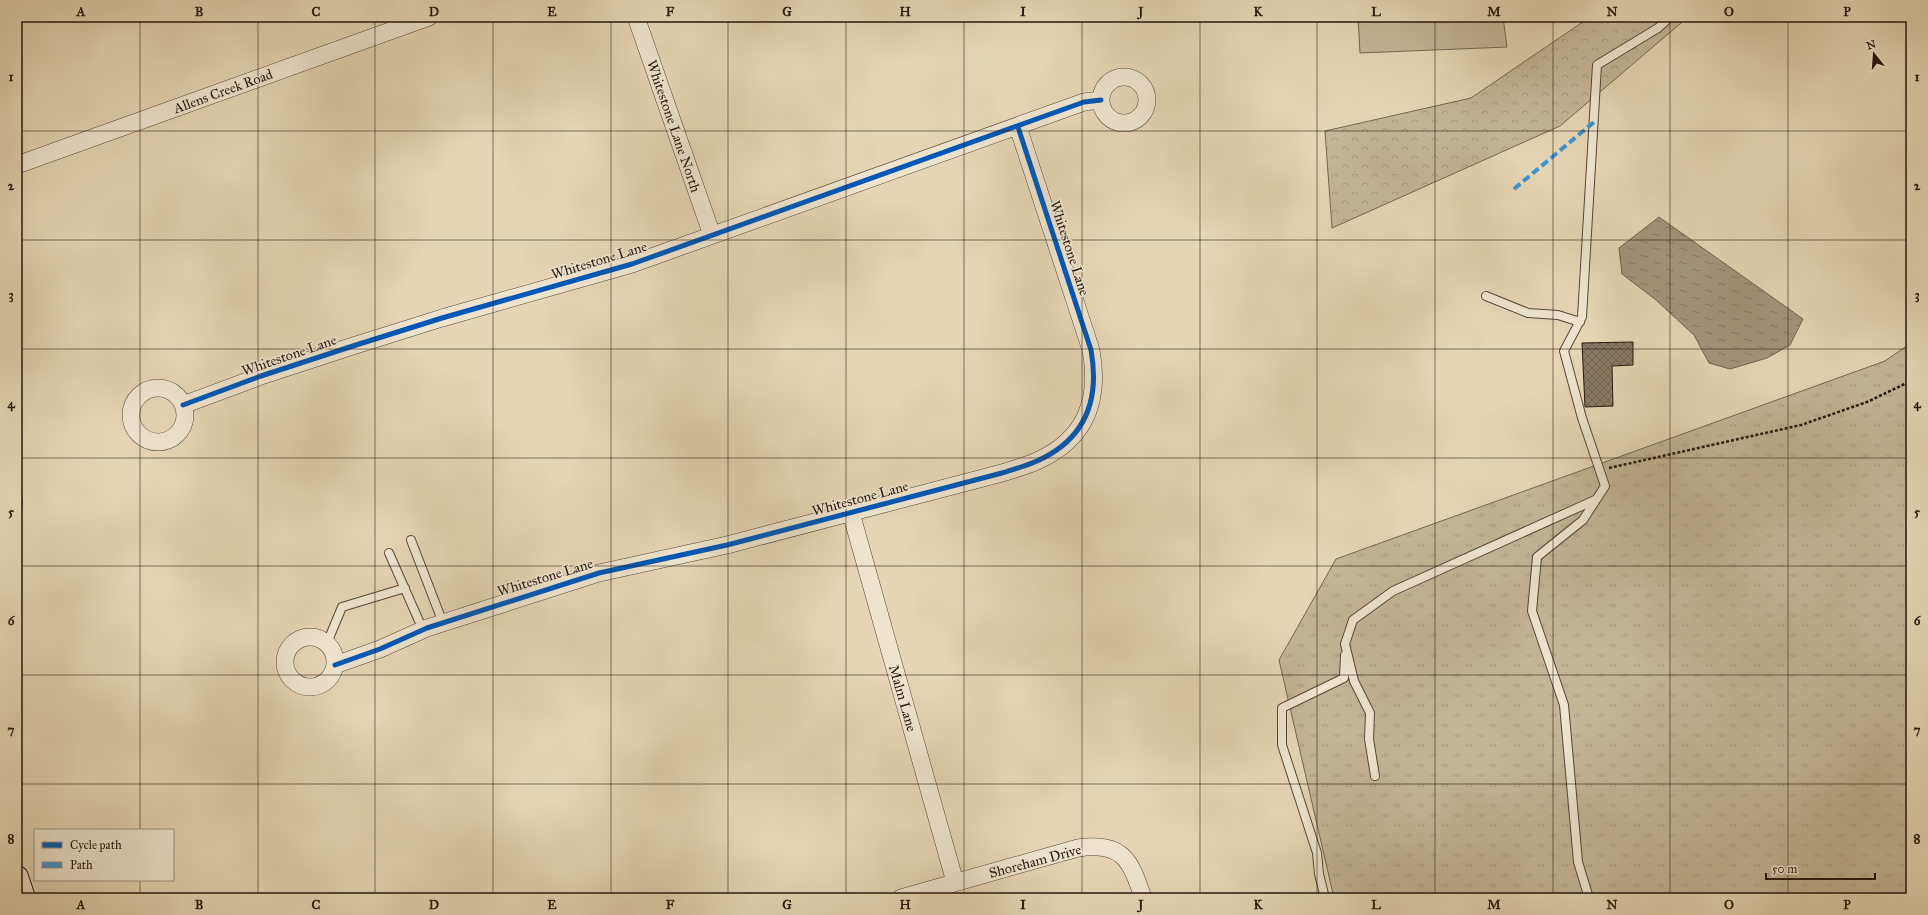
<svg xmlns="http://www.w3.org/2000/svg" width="1928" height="915" font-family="'IM FELL Great Primer',serif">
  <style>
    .grass { fill: url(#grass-tufts); stroke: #746652 }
    .forest { fill: url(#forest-crowns); stroke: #746652 }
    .garden { fill: #c4b597; stroke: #746652 }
    .water { fill: url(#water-ripples); stroke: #71624f }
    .building { fill: url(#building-cross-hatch); stroke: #25160c }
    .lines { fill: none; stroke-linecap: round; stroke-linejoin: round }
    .lane-casing { stroke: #554636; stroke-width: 10 }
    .street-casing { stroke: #554636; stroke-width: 18 }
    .secondary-casing { stroke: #25160c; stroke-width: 24 }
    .path { stroke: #25160c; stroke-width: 2.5; stroke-dasharray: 3 2; stroke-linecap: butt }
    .lane { stroke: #eee4ce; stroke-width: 8 }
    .street { stroke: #eee4ce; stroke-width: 17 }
    .secondary { stroke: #eee4ce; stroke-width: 22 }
    .quiet { stroke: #3b93d2; stroke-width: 4; stroke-dasharray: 8 4; stroke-linecap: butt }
    .cycleway-casing { stroke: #eee4ce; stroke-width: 8 }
    .cycleway { stroke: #0057b8; stroke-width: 5 }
    .grid { fill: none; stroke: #25160c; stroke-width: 1; stroke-opacity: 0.55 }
    .labels { text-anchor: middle; stroke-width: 3; stroke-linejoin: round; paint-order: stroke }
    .street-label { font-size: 14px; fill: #25160c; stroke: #eee4ce }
    .neatline { fill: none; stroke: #25160c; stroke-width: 1.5 }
    .grid-label { font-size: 13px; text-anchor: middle; font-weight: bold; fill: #25160c }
  </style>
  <defs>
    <pattern id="grass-tufts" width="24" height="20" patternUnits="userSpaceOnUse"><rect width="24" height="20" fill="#c4b597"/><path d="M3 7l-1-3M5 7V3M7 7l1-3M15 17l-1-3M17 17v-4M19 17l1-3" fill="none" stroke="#a89b81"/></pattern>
    <pattern id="forest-crowns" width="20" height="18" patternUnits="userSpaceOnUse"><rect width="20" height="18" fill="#c4b597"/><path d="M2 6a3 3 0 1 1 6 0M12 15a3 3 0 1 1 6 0" fill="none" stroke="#a89b81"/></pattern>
    <pattern id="water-ripples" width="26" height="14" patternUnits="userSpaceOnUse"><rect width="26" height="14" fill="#a4947b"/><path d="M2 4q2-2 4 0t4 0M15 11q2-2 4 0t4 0" fill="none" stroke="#857863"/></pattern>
    <pattern id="building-cross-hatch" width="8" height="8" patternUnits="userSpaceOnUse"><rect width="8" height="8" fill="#897963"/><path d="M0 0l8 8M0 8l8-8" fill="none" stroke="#706250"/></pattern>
  </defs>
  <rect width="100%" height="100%" fill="#e5d5b4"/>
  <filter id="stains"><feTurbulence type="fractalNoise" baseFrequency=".005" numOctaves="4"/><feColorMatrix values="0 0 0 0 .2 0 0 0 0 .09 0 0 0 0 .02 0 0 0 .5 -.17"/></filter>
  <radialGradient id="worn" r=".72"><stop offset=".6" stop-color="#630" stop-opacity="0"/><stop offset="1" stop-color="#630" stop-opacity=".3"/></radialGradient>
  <path class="grass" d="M1911,343v555h-577l-55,-238 57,-101 549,-198z"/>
  <path class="forest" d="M1590,17h98l-128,109 -228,102 -7,-97 146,-33z"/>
  <path class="garden" d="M1358,17h145l4,30 -147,6z"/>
  <path class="water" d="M1659,217l144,102 -13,26 -23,13 -37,11 -21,-6 -15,-28 -38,-35 -34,-26 -3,-26z"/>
  <path class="building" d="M1633,342v23l-21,1 1,40 -28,1 -3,-64z"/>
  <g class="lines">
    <g class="lane-casing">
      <path id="lane" d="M1486,296l42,17 30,2 22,7
        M17,498l1,4 -1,10
        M411,540l32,83
        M389,553l34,77
        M327,643l15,-36 63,-19
        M1375,776l-6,-37 1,-26 -16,-32 -9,-37 8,-24 40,-29 202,-91
        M1325,898l-6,-24 -2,-21 -35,-108v-37l62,-30 1,-23
        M1589,898l-11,-36 -14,-157 -32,-94 5,-54 46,-37 22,-34 -23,-68 -18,-67 18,-34 15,-252 61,-37 12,-11"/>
    </g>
    <g class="street-casing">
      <path id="street" d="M636,17l76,218
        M1101 100a23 23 0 1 1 46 0a23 23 0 1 1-46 0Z
        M17,165l412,-148
        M131 415a27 27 0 1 1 54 0a27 27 0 1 1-54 0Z
        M183,405l78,-29 95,-31 86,-27 190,-54 452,-162 17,-2
        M851,513l104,369
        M285 662a25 25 0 1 1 50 0a25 25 0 1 1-50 0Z
        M335,665l45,-16 47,-21 172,-55 128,-28 275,-72c12,-4 24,-7 35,-12 49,-22 63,-61 54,-111l-73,-223
        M901,898l177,-50c44,-7 53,12 65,50"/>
    </g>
    <g class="secondary-casing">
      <path id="secondary" d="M17,877l7,21"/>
    </g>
    <path class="path" d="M1609,468l192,-43 66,-23 44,-21"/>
    <use href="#lane" class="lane"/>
    <use href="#street" class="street"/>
    <use href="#secondary" class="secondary"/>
    <path class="quiet" d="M1514,189l80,-67"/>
    <g class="cycleway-casing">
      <path id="cycleway" d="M183,405l78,-29 95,-31 86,-27 190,-54 452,-162 17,-2
        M335,665l45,-16 47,-21 172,-55 128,-28 275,-72c12,-4 24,-7 35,-12 49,-22 63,-61 54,-111l-73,-223"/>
    </g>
    <use href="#cycleway" class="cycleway"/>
  </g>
  <path class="grid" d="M140,17v813M258,17v881M375,17v881M493,17v881M611,17v881M728,17v881M846,17v881M964,17v881M1082,17v881M1200,17v881M1317,17v881M1435,17v881M1553,17v881M1670,17v881M1788,17v881M17,131h1894M17,240h1894M17,349h1894M17,458h1894M17,566h1894M17,675h1894M17,784h1894M140,880v18"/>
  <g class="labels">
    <g class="street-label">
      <text transform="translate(223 91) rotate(-20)" y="5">Allens Creek Road</text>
      <text transform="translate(674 126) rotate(71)" y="5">Whitestone Lane North</text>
      <text transform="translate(1070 248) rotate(72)" y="5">Whitestone Lane</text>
      <text transform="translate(599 260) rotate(-17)" y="5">Whitestone Lane</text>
      <text transform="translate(289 355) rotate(-19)" y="5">Whitestone Lane</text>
      <text transform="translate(860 498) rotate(-15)" y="5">Whitestone Lane</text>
      <text transform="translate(545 577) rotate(-17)" y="5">Whitestone Lane</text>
      <text transform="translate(903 698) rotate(74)" y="5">Malm Lane</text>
      <text transform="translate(1035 861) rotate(-15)" y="5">Shoreham Drive</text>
    </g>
  </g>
  <rect width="1928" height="915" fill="none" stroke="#e5d5b4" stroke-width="44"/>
  <rect x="34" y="829" width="140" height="52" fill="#eee4ce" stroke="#9e9280"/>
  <rect x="42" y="842" width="20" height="6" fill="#0057b8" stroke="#9e9280"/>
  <text x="70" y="849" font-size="12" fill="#25160c">Cycle path</text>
  <rect x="42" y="862" width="20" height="6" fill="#3b93d2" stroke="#9e9280"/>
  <text x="70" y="869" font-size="12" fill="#25160c">Path</text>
  <g transform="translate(1874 54) rotate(343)" stroke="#eee4ce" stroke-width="3" paint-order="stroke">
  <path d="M0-3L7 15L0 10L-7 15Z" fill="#25160c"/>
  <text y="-6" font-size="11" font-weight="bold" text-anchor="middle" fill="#25160c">N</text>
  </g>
  <path d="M1766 873v6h109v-6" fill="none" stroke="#25160c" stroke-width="2"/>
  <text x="1772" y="873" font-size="12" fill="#25160c" stroke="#eee4ce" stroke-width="3" paint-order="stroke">50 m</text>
  <rect x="22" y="22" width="1884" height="871" class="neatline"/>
  <g class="grid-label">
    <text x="81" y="16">A</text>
    <text x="199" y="16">B</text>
    <text x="316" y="16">C</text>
    <text x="434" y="16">D</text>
    <text x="552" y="16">E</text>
    <text x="670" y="16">F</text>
    <text x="787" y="16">G</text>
    <text x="905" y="16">H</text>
    <text x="1023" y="16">I</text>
    <text x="1141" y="16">J</text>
    <text x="1258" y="16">K</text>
    <text x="1376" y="16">L</text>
    <text x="1494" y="16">M</text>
    <text x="1612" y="16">N</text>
    <text x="1729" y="16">O</text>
    <text x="1847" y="16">P</text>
    <text x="11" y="81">1</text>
    <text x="1917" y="81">1</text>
    <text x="11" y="190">2</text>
    <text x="1917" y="190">2</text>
    <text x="11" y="299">3</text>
    <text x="1917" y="299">3</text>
    <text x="11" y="408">4</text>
    <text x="1917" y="408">4</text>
    <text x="11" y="516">5</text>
    <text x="1917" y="516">5</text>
    <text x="11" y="625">6</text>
    <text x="1917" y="625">6</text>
    <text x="11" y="734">7</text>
    <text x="1917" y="734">7</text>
    <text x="11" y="843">8</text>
    <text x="1917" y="843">8</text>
    <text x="81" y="909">A</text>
    <text x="199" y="909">B</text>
    <text x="316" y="909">C</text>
    <text x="434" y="909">D</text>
    <text x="552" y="909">E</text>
    <text x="670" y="909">F</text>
    <text x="787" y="909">G</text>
    <text x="905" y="909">H</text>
    <text x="1023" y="909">I</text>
    <text x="1141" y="909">J</text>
    <text x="1258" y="909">K</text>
    <text x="1376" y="909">L</text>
    <text x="1494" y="909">M</text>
    <text x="1612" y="909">N</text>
    <text x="1729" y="909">O</text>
    <text x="1847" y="909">P</text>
  </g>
  <rect width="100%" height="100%" filter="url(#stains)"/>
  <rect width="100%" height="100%" fill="url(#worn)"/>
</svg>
